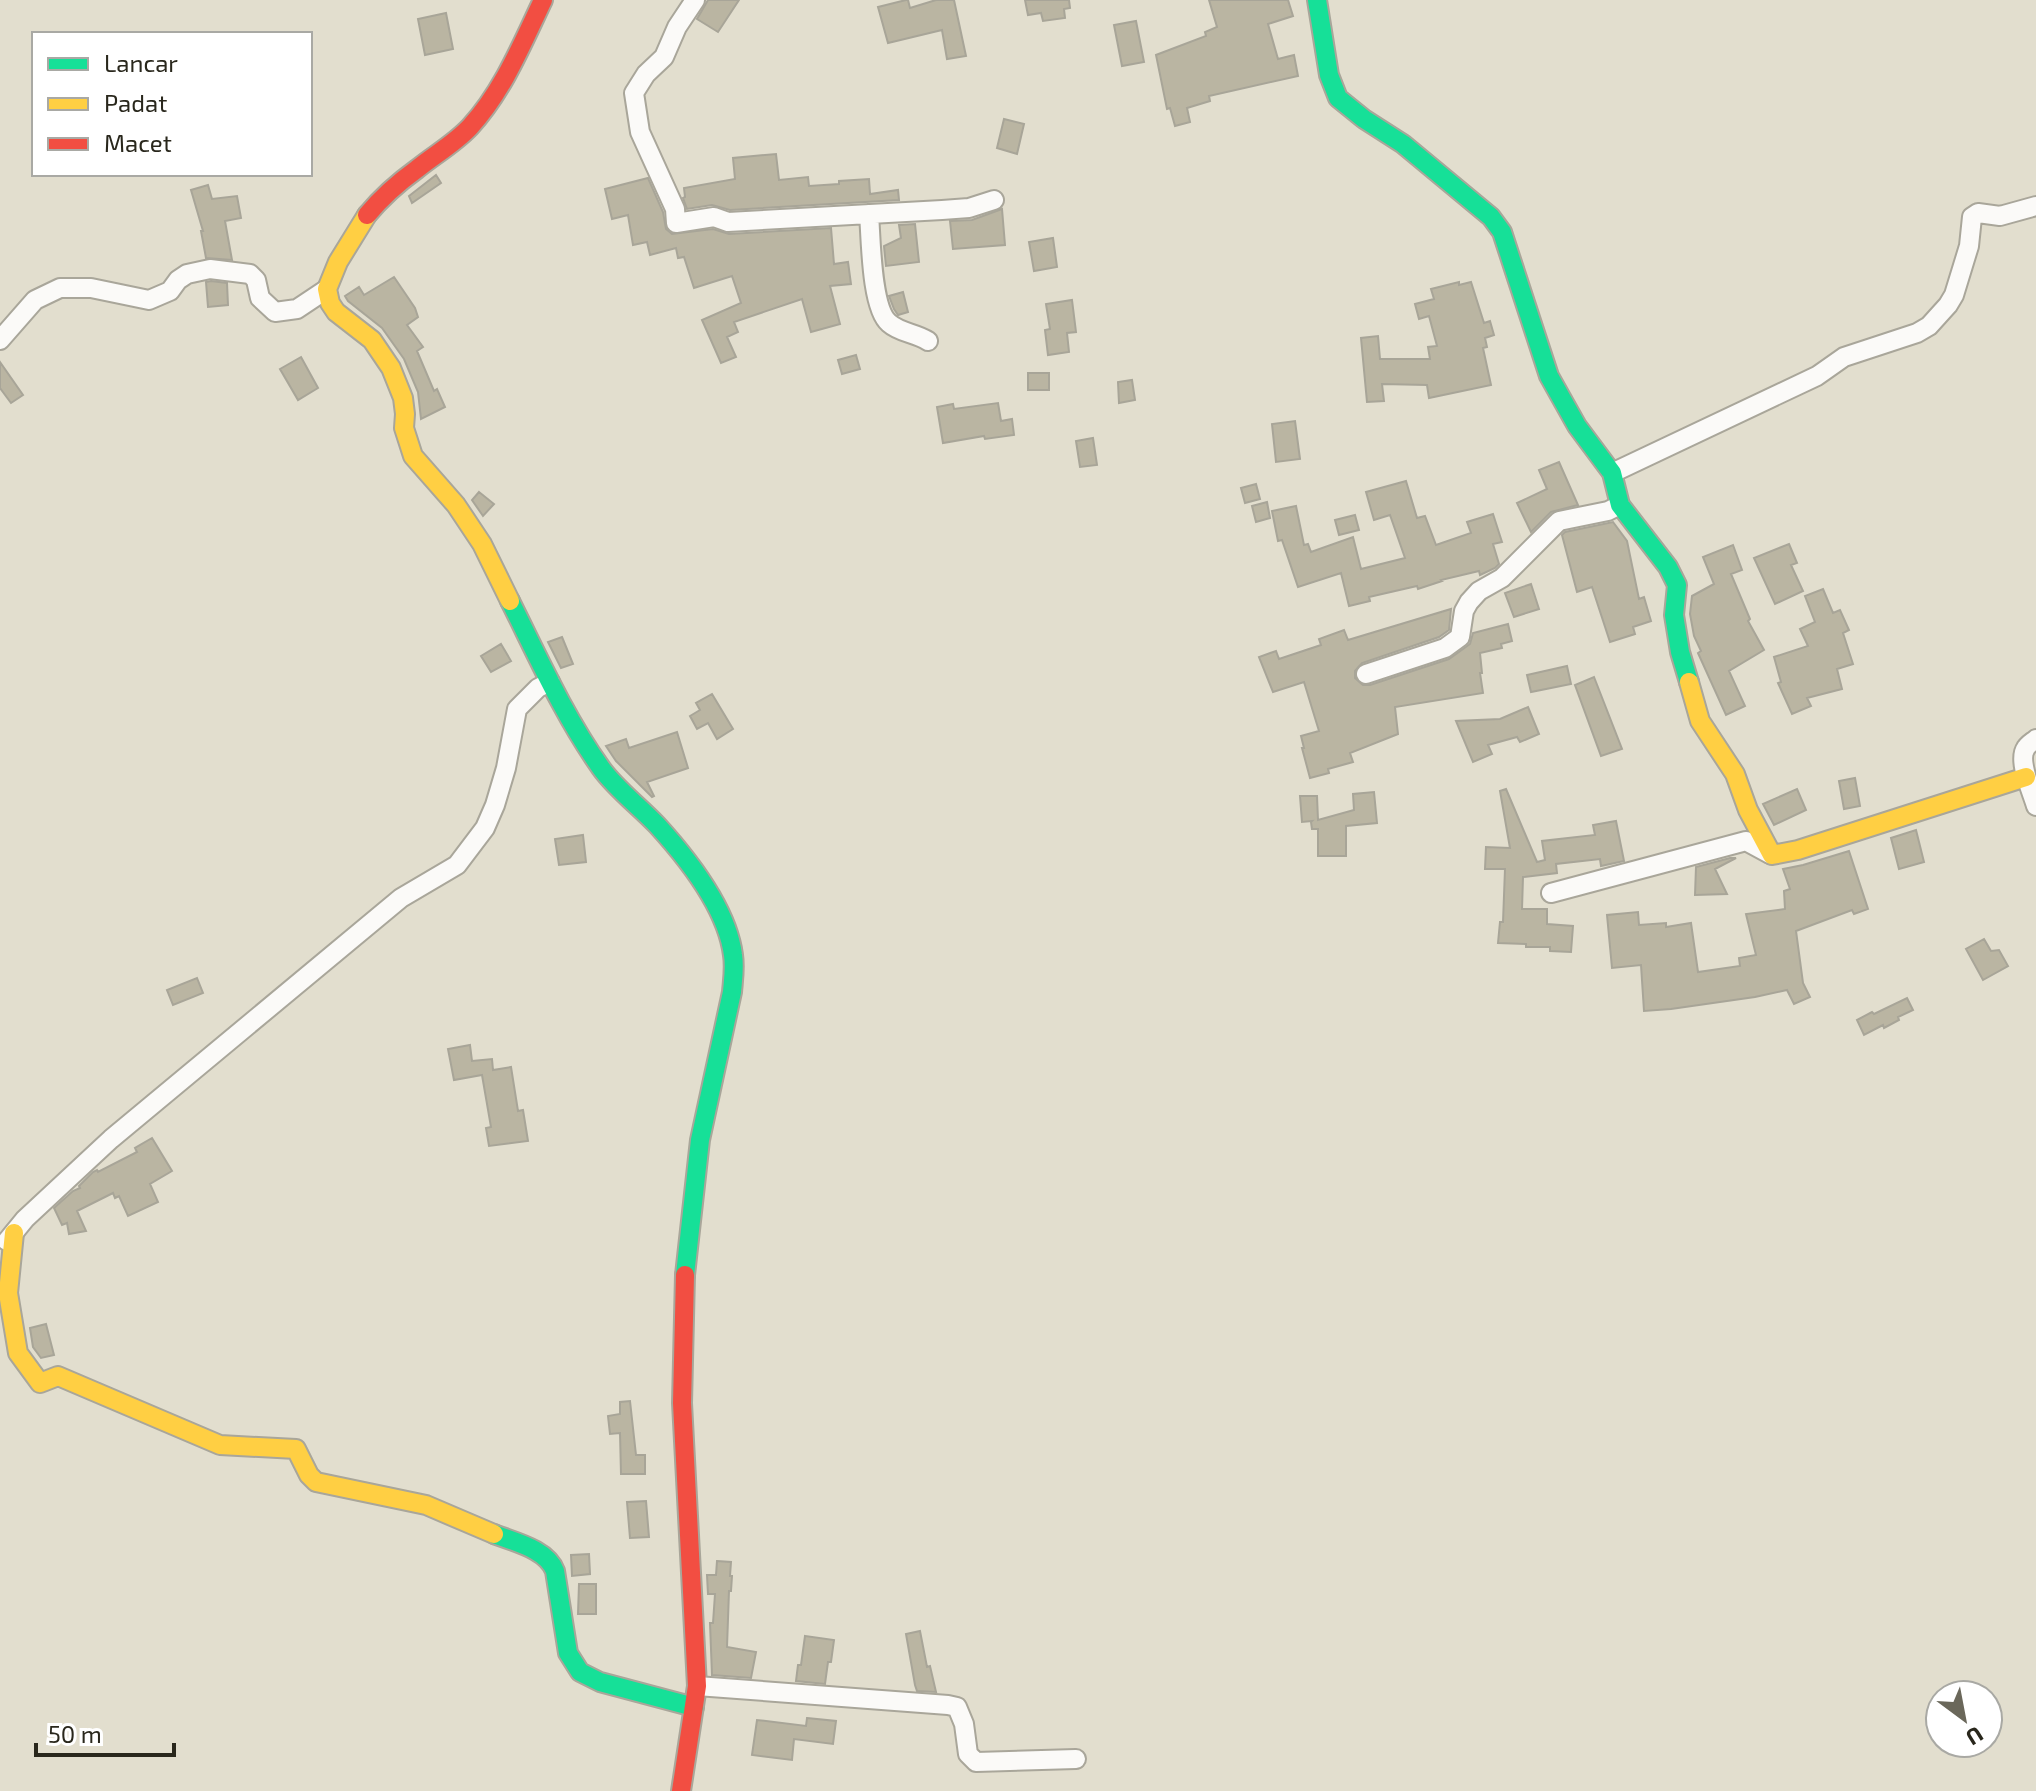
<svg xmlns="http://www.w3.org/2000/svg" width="2036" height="1791" font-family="'Exo 2',sans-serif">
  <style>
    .building { fill: #bab5a2; stroke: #a8a598; stroke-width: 2 }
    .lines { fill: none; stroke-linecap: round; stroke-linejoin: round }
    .street-casing { stroke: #a9a69a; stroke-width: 22 }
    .fast-casing { stroke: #a9a69a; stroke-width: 22 }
    .slow-casing { stroke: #a9a69a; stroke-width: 22 }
    .jam-casing { stroke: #a9a69a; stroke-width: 22 }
    .street { stroke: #fbfaf8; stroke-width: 18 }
    .fast { stroke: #16e098; stroke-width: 18 }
    .slow { stroke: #ffcf43; stroke-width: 18 }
    .jam { stroke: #f24e42; stroke-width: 18 }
  </style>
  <rect width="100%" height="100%" fill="#e2dece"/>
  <path class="building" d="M708,0h31l-21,32 -21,-13z
    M906,0h2l2,8 26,-8h18l12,56 -19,3 -5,-29 -54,13 -10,-36z
    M1025,0h44l1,8 -6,1 1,9 -22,3 -2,-8 -13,2z
    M1209,0h79l5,16 -25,8 10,35 16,-4 4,21 -89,20 1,5 -23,7 3,14 -15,4 -5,-18 -3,1 -11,-54 50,-19 -1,-4 12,-5z
    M446,13l7,36 -28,6 -7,-36z
    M1136,21l8,41 -22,4 -8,-41z
    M1004,119l20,5 -7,30 -20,-6z
    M776,154l3,26 29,-3 1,9 30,-2v-3l30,-2 1,15 28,-4 1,10 -169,10 -18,-5 -25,4 -4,-11 2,-1 -1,-9 51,-9 -2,-21z
    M436,175l5,8 -29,20 -3,-7z
    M648,178l15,34 3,17 6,5 41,-5 16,5 102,-6 3,36 14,-2 3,22 -21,2 10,38 -29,8 -9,-33 -68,23 4,10 -11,5 9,20 -15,6 -19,-43 39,-17 -9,-27 -38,12 -10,-31 -6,1 -2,-10 -26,7 -3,-13 -14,3 -5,-30 -16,4 -7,-30z
    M208,185l4,14 25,-3 4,22 -16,3 7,39 -26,-2 -5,-27h2l-12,-41z
    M1002,209l3,36 -52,4 -3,-28 22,-1z
    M915,224l4,38 -33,4 -2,-20 17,-8 -2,-13z
    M1053,238l4,29 -23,4 -5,-29z
    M394,277l21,31 3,9 -11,8 16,22 -6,4 17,40 3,-2 8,18 -24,12 -3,-27 -14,-33 -22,-31 -34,-27 -3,-5 14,-9 5,8z
    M211,281l16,2 1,22 -20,2 -2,-25z
    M1459,282v3l12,-3 13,41 6,-2 4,14 -9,3 2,9 -4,1 8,37 -62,13 -2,-13 -45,-1 2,17 -17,1 -6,-64 17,-2 2,23h50l-2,-12 9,-1 -8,-30 -10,3 -4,-15 19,-5 -3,-10z
    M903,292l5,20 -10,3 -4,-6 -5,-13z
    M1072,300l4,32 -9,1 2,19 -21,3 -3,-25 5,-1 -4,-25z
    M856,355l4,14 -18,5 -4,-14z
    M301,357l17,31 -20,12 -18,-31z
    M0,362l23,33 -12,8 -11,-15z
    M1028,373h21v17h-21z
    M1132,380l3,20 -16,3 -1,-21z
    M998,403l3,18 11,-2 2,16 -29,4 -1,-3 -41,7 -6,-36 16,-3 1,5z
    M1295,421l5,38 -24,3 -4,-38z
    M1093,438l4,27 -17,2 -4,-26z
    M1559,462l19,43 -27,7 -20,20 -14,-29 30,-14 -8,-19z
    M1406,481l11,37 8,-2 11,29 35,-12 -4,-11 26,-8 9,28 -9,2 6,20 -4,4 -15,7 -1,-4 -38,9 1,1 -24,8 -1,-3 -48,11 1,4 -21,5 -8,-33 -43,14 -16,-47 -4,1 -6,-30 24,-5 8,39 4,-1 3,8 42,-15 8,32 44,-11 -15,-43 -16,5 -8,-28z
    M1256,484l4,15 -15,4 -4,-15z
    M479,492l15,12 -11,12 -11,-16z
    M1267,502l3,16 -14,4 -4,-16z
    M1355,515l4,15 -20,5 -4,-15z
    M1613,522l14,19 12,58 5,-2 7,24 -18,6 2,7 -25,8 -18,-55 -15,5 -15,-57 3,-3z
    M1789,544l8,19 -6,2 12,26 -28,13 -21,-46z
    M1733,545l9,25 -11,4 19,45 -2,2 16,29 -35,21 16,35 -19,9 -28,-62 3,-2 -7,-15 -4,-22 2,-18 22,-12 -11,-27z
    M1531,584l8,25 -25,8 -9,-24z
    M1823,589l10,24 7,-3 9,20 -6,3 10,31 -16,5 5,20 -35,9 4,8 -19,8 -14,-31 3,-1 -7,-25 34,-11 -8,-17 15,-7 -10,-26z
    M1451,609l-2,21 -10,7 -77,26 -7,8v7l8,7h7l79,-26 21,-15 3,-11 35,-9 4,17 -11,3 1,4 -22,5 2,20h-2l3,20 -88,14 3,27 -48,19 3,9 -25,7 1,4 -19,5 -8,-30h2l-3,-12 18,-5 -15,-49 -31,10 -14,-35 17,-6 3,8 42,-14 -2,-6 25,-9 4,10z
    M562,637l11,27 -12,4 -13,-26z
    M501,644l10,17 -20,11 -10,-16z
    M1567,666l4,18 -40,8 -4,-17z
    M1594,677l28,72 -21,7 -26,-71z
    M712,694l21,35 -16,10 -9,-16 -11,6 -7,-13 10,-6 -4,-7z
    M1528,707l11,27 -19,8 -3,-5 -29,8 4,9 -19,8 -17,-41 44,-2z
    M677,732l11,36 -41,14 7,14 -2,1 -36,-36 -10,-15 20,-7 3,9z
    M1855,778l5,28 -16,3 -5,-28z
    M1506,789l31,73 8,-2 -3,-19 53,-6 -2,-10 23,-4 8,40 -23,5 -1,-7 -44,5 1,9 -34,4 -1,32h25v15l26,2 -2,26 -21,-1v-4h-24v-3l-28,-1 2,-21h3l2,-53h-20l1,-22 24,1 -10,-57z
    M1797,789l9,21 -32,15 -11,-21z
    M1374,792l3,31 -31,3v30h-28v-27h-6l-1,-7 1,-1 -10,1 -2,-26h17l1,24 36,-10 -1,-16z
    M1916,830l8,32 -25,7 -8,-31z
    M583,835l3,27 -27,3 -4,-26z
    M1849,851l19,58 -14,5 -2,-4 -56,21 7,52 7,14 -16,7 -7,-14 -32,7 -84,12 -27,2 -3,-46 -29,3 -5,-53 31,-3 1,13 27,-2v4l25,-4 7,49 42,-6 -1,-8 17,-3 -10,-41 39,-5 -1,-18 6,-2 -7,-20 20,-4z
    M1730,858h6l-21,11 12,25 -32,1 1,-28z
    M1984,939l7,12 8,-1 9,16 -25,14 -17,-31z
    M197,978l6,15 -30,12 -6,-15z
    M1907,998l6,12 -15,7 1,3 -15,8 -1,-3 -19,10 -7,-15 15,-8 2,2z
    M470,1045l2,16 20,-2 1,11 18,-3 7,44 5,-1 5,31 -39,5 -3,-18 5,-1 -9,-52 -28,5 -6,-31z
    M152,1138l20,33 -22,13 8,18 -30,14 -9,-20 -4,2 -2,-5 -36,18 9,20 -17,3 -2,-11 -5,2 -8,-17 19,-17 7,-3 -1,-2 14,-14 4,-2 1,2 39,-20 -2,-4z
    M46,1324l8,31 -13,3 -8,-11 -3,-19z
    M630,1401l6,54h9v19h-24l-1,-41 -10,1 -2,-18 12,-2v-12z
    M646,1501l3,36 -19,1 -3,-36z
    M589,1554l1,20 -18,2 -1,-21z
    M717,1561l14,1 -1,14h2l-1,15h-2l-2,56 29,5 -5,26 -39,-3 -2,-52h3l2,-29h-7l-1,-19h9z
    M579,1584h17v30h-18z
    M920,1631l7,36 3,-1 6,26 -19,-1 -2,-6 -9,-51z
    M805,1636l29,4 -3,22h-3l-3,22 -29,-3 2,-16h3z
    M807,1718l29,3 -3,23 -39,-5 -2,21 -40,-5 5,-35 49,6z"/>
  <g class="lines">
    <g class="street-casing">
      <path id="street" d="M695,0l-18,27 -13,30 -18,17 -12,19 6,39 35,77 1,14 38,-6 14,5 214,-12 27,-2 25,-8
        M869,214c2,24 2,94 20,109 11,10 27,10 39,18
        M0,340l35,-40 25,-12h31l58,12 21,-9 8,-11 9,-6 23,-5 40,5 6,6 4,18 15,14 22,-3 30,-20
        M1612,473l205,-97 27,-19 73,-24 12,-7 19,-21 6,-10 15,-49 3,-29 6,-4 22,3 36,-10
        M1366,674l79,-26 15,-11 4,-26 5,-9 10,-11 23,-13 57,-57 49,-10 12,-6
        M2036,739c-2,2 -9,6 -10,9 -9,12 6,44 10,58
        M1551,893l195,-52 24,13
        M7,1241l18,-22 86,-80 290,-241 56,-33 28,-37 10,-23 11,-37 11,-59 21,-21 12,-6
        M697,1686l251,19 9,2 7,17 4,30 8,8 100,-3"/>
    </g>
    <g class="fast-casing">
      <path id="fast" d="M1317,0l12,75 9,23 26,21 39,25 88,73 11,15 47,144 28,50 35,47 8,32 48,62 9,18 -3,30 6,37 9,30
        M510,601c28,56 54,115 91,167 15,21 38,38 56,57 31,34 70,83 76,130 2,13 0,25 -1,37l-32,148 -15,135
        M494,1534c20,8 53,15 61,37l13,82 12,19 20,10 94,25"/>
    </g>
    <g class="slow-casing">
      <path id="slow" d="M367,215l-29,47 -11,27 3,14 6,9 36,28 19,28 12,30 2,16 -1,14 9,28 43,49 26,39 28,57
        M1689,682l11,39 35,53 13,36 24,45 26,-5 228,-73
        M14,1233l-6,60 10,60 22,30 18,-7 162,69 76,4 13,26 7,7 110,23 68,29"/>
    </g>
    <g class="jam-casing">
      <path id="jam" d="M367,215c14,-17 32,-33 50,-46 17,-14 37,-25 53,-42 33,-36 52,-83 73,-127
        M681,1791l16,-105 -15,-283 3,-128"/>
    </g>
    <use href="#street" class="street"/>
    <use href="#fast" class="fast"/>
    <use href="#slow" class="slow"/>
    <use href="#jam" class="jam"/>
  </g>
  <rect x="32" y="32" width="280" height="144" fill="#ffffff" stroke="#a9a9a4" stroke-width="2"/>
  <rect x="48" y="58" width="40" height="12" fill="#16e098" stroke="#a9a9a4" stroke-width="2"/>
  <text x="104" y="72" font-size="24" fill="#29271c">Lancar</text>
  <rect x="48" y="98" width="40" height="12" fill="#ffcf43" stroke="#a9a9a4" stroke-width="2"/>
  <text x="104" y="112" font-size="24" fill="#29271c">Padat</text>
  <rect x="48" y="138" width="40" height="12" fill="#f24e42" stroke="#a9a9a4" stroke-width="2"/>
  <text x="104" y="152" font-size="24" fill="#29271c">Macet</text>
  <g transform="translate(1964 1719) rotate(148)"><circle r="38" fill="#ffffff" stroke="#a9a9a4" stroke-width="2"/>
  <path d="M0-6L14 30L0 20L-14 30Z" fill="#6a675a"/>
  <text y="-12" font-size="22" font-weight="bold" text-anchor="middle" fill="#29271c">U</text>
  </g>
  <path d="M36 1743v12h138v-12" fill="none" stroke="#29271c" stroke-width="4"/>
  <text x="48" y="1743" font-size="24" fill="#29271c" stroke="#ffffff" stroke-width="6" paint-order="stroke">50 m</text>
</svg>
